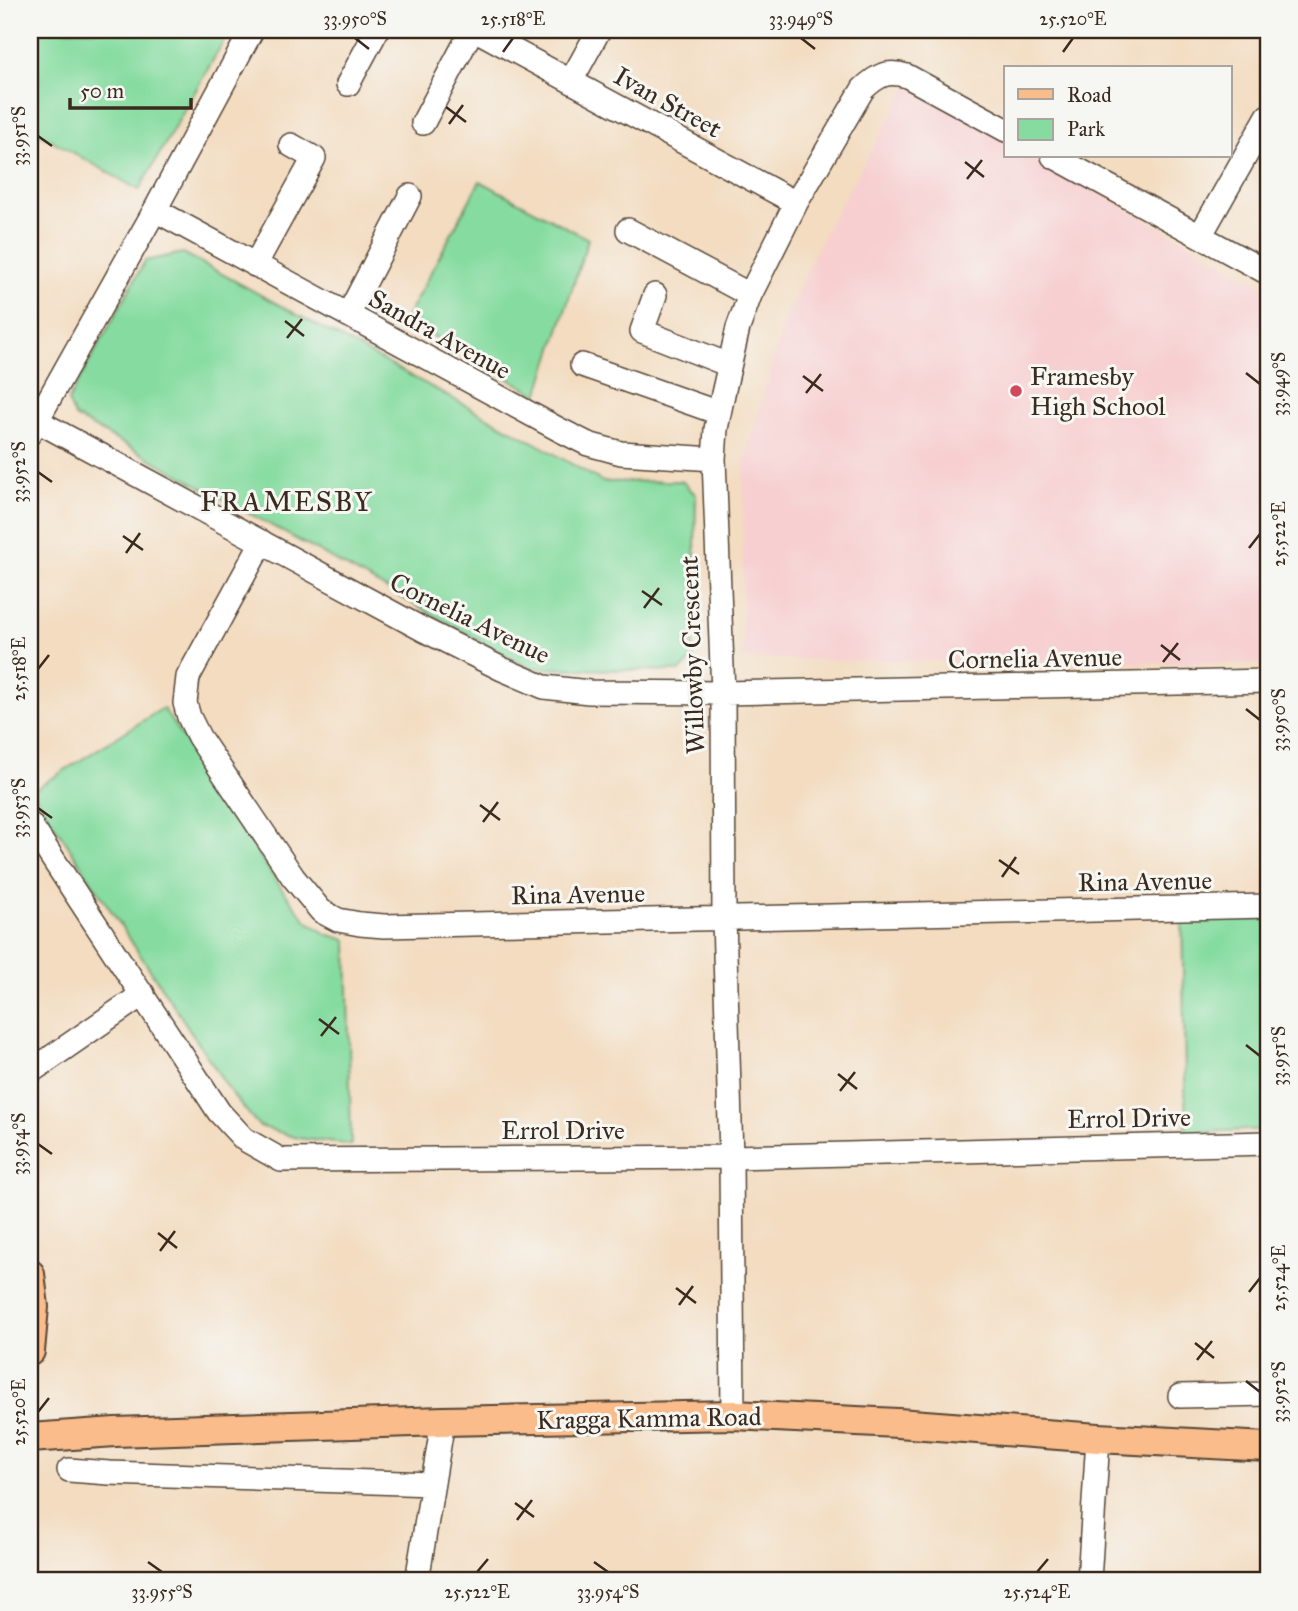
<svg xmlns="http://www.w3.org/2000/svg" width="1298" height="1611" font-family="'IM FELL Great Primer',serif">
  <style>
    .built { fill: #f7cfd0 }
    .green { fill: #86dca0; stroke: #60835f; stroke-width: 2 }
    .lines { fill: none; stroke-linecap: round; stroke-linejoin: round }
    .minor-casing { stroke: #574536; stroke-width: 26 }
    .major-casing { stroke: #574536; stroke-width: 32 }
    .minor { stroke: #fff; stroke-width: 23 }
    .major { stroke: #f9bc8a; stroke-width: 28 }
    .ticks { fill: none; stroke: #3b2a1e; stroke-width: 2.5 }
    .poi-dot { fill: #d1495b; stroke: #f6f6f2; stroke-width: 2.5 }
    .labels { text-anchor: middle; stroke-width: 6; stroke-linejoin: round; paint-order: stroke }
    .street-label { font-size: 26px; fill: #3b2a1e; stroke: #f6f6f2 }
    .poi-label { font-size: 26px; fill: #3b2a1e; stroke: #f6f6f2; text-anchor: start }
    .neighbourhood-label { font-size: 28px; letter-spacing: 2px; fill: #3b2a1e; stroke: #f6f6f2 }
    .neatline { fill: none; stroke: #3b2a1e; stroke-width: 2.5 }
    .ticks-label { font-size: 18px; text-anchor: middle; fill: #3b2a1e }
  </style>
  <rect width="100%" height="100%" fill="#f6f6f2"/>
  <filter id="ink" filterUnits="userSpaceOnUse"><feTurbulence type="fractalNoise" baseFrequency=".0143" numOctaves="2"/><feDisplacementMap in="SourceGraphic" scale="14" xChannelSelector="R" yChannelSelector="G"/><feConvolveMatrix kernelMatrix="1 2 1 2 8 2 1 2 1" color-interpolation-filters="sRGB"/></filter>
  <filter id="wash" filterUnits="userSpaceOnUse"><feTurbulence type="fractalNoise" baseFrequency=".00686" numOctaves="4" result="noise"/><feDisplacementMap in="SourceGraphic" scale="28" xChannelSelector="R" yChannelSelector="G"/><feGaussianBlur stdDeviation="1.57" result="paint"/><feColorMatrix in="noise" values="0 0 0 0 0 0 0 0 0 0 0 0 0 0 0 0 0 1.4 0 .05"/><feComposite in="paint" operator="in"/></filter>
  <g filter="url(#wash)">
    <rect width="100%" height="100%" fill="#f3dcc0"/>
    <path class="built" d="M909,85l97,55v16h28l234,132v376l-526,-5 2,-194 41,-148 44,-93z"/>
    <path class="green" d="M30,30h200l-91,160 -109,-62z
      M480,181l108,58 -50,156 -133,-75z
      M183,253l354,191 66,38 79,-1 14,14 -3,164 -13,12 -151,-3 -454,-251 -7,-16 77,-140z
      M163,708l118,180 26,33 19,13 21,6 4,205 -53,-7 -39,-12 -27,-32 -200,-303z
      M1268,912v217l-82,4 -4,-220z"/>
  </g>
  <g filter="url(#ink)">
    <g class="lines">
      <g class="minor-casing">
        <path id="minor" d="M476,30l320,173
          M571,81l28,-51
          M348,84l29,-54
          M423,123l49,-93
          M1053,156l215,117
          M155,210l403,219 30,15 33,9 93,6
          M628,230l122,65
          M1200,236l68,-120
          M255,265l59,-107 -23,-13
          M655,295l-13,36 87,34
          M348,315l62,-119
          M582,365l137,48
          M30,417l392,212 80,40 42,18 45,5 134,1 545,-12
          M30,433l125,-223 97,-180
          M262,542l-74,135 -3,26 4,14 10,20 94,140 28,34 17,9 22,4 24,2 884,-20
          M30,824l189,288 25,27 37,21 450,-3 537,-14
          M30,1072l113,-78
          M1180,1396l88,-2
          M733,1415l-2,-258 -7,-238 -1,-226 -9,-234 2,-30 7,-35 15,-66 12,-33 46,-92 67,-114c15,-14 24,-19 44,-13l99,54
          M69,1470l40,3 323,11
          M417,1581l26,-160
          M1089,1581l9,-143"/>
      </g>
      <g class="major-casing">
        <path id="major" d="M30,1274l4,33 -4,44
          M30,1438l85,-6 328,-11 290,-6 165,8 200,15 170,9"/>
      </g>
      <use href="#minor" class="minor"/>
      <use href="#major" class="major"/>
    </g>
  </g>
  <path class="ticks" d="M355,38l14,11M801,38l14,11M503,52l10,-14M1063,52l10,-14M446,107l20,15M449,124l14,-19M38,136l14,10M965,162l19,15M967,179l15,-19M285,321l19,15M287,338l15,-19M1246,373l14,11M803,376l20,15M806,393l15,-19M38,472l14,10M123,536l20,14M1249,548l11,-14M126,553l14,-20M642,591l20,14M644,608l15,-20M1161,645l19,15M1163,662l15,-19M38,669l11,-14M1246,709l14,11M480,805l20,15M38,808l14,10M483,822l15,-20M999,860l20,14M1002,877l14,-20M319,1019l20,15M321,1036l15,-19M1246,1045l14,11M838,1074l19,15M840,1091l15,-19M38,1144l14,10M158,1233l19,15M160,1251l15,-20M676,1288l20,15M1249,1292l11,-14M679,1305l14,-19M1195,1343l19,15M1197,1360l15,-19M1246,1381l14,11M38,1412l11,-14M515,1503l19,14M517,1520l15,-20M148,1562l14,10M594,1562l14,10M477,1572l11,-13M1037,1572l11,-13"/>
  <circle class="poi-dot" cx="1016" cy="391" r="7"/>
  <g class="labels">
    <g class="street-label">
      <text transform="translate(668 102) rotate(29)" y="9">Ivan Street</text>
      <text transform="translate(440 334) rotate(29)" y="9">Sandra Avenue</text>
      <text transform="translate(470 618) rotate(26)" y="9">Cornelia Avenue</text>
      <text transform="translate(692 655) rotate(-92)" y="9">Willowby Crescent</text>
      <text transform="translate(1035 658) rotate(-1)" y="9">Cornelia Avenue</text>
      <text transform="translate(1145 881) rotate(-1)" y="9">Rina Avenue</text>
      <text transform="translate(578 894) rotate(-1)" y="9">Rina Avenue</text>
      <text transform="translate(1129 1118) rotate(-1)" y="9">Errol Drive</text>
      <text x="563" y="1139">Errol Drive</text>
      <text transform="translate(649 1418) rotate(-1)" y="9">Kragga Kamma Road</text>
    </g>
    <g class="poi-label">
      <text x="1030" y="385">Framesby<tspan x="1030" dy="30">High School</tspan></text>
    </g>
    <g class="neighbourhood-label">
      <text x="287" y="511">FRAMESBY</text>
    </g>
  </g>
  <rect width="1298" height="1611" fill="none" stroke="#f6f6f2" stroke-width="77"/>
  <rect x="1004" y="66" width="228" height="91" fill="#f6f6f2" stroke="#aba49d" stroke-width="2"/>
  <rect x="1018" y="89" width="35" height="10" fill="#f9bc8a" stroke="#aba49d" stroke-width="2"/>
  <text x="1067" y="102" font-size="21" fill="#3b2a1e">Road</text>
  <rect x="1018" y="119" width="35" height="21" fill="#86dca0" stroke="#aba49d" stroke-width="2"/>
  <text x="1067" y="136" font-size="21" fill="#3b2a1e">Park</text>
  <path d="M70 98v10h121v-10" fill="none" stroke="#3b2a1e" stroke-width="3.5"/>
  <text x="80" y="98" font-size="21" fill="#3b2a1e" stroke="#f6f6f2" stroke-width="5" paint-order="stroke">50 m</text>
  <rect x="38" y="38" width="1222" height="1534" class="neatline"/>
  <g class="ticks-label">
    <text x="355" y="25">33.950°S</text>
    <text x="513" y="25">25.518°E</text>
    <text x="801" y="25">33.949°S</text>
    <text x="1073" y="25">25.520°E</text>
    <text transform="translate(19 136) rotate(-90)" y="6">33.951°S</text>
    <text transform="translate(1279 384) rotate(-90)" y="6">33.949°S</text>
    <text transform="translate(19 472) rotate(-90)" y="6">33.952°S</text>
    <text transform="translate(1279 534) rotate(-90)" y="6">25.522°E</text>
    <text transform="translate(19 669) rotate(-90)" y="6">25.518°E</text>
    <text transform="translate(1279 720) rotate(-90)" y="6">33.950°S</text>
    <text transform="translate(19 808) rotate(-90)" y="6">33.953°S</text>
    <text transform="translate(1279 1056) rotate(-90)" y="6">33.951°S</text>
    <text transform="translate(19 1144) rotate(-90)" y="6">33.954°S</text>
    <text transform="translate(1279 1278) rotate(-90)" y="6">25.524°E</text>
    <text transform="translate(1279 1392) rotate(-90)" y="6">33.952°S</text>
    <text transform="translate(19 1412) rotate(-90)" y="6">25.520°E</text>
    <text x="162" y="1598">33.955°S</text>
    <text x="477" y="1598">25.522°E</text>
    <text x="608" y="1598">33.954°S</text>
    <text x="1037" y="1598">25.524°E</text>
  </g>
</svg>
